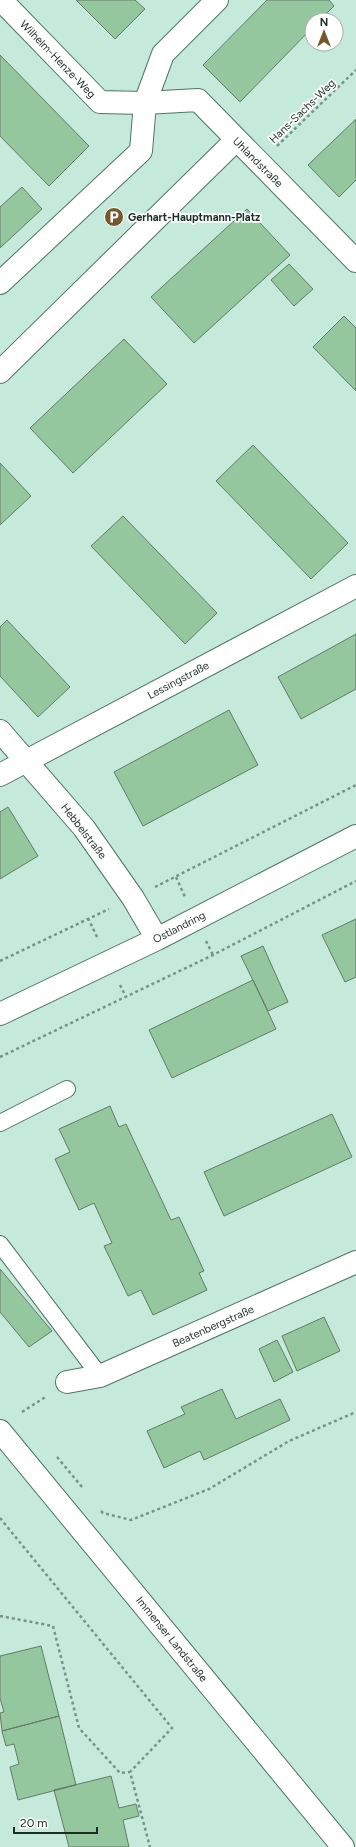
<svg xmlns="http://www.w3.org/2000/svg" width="356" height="1847" font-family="Figtree,sans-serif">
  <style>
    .building { fill: #94c79e; stroke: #627b66 }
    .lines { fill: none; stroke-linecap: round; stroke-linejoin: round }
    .lane-casing { stroke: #527367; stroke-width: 18 }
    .street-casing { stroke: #527367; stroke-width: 24 }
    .secondary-casing { stroke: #527367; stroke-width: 24 }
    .path { stroke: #779287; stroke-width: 2.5; stroke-dasharray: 3 3; stroke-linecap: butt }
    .lane { stroke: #fff; stroke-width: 16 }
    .street { stroke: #fff; stroke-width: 22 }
    .secondary { stroke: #fff; stroke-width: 22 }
    .labels { text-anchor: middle; stroke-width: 3.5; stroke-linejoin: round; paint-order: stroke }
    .street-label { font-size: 11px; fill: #1d2c26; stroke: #fff }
    .poi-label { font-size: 11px; font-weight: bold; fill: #1d2c26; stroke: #fff; text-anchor: start }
  </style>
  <rect width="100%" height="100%" fill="#c5eadb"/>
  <path class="building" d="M76,0h59l10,9 -30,30z
    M267,0h62l5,6 -14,14h-8v8l-72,74 -37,-37z
    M0,55l89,91 -40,40 -49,-50z
    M356,119v61l-17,17 -31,-32z
    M22,187l20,22 -42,39v-41z
    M247,209l43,46 -96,88 -43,-46z
    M289,264l24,25 -19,17 -23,-26z
    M344,316l12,12v63l-43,-44z
    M124,339l43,45 -94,89 -43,-45z
    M253,445l95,98 -37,36 -95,-98z
    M0,463l31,33 -31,29z
    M123,516l94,97 -32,31 -94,-98z
    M7,620l63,67 -32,30 -38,-41v-49z
    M356,634v55l-55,30 -23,-42z
    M229,710l29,55 -115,61 -29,-54z
    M8,807l30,49 -38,23v-67z
    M356,919v58l-11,5 -23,-47z
    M263,946l25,56 -20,9 -27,-55z
    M253,980l23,49 -104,49 -23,-48z
    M110,1106l9,21 7,-3 45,96 8,-3 25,54 -5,2 8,17 -54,25 -12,-25 -13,6 -24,-50 8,-3 -18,-40 -15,7 -24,-51 15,-7 -11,-23z
    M332,1114l20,43 -128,59 -20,-44z
    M0,1269l52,62 -23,16 -29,-35z
    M324,1317l16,34 -43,20 -15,-35z
    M277,1340l16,32 -19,10 -15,-33z
    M222,1389l14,30 44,-20 10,21 -86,40 -4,-9 -36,17 -17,-37 38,-17 -4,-7z
    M41,1646l18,70 -57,15 -2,-18 4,-1 -4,-14v-42z
    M59,1716l17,69 -58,15 -8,-33 9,-3 -5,-20 -8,2 -4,-15z
    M111,1776l8,32 17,-4 3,12 -16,4 6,27h-60l-15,-57z"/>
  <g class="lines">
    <g class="lane-casing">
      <path id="lane" d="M0,1123l67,-34
        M0,1244l100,132"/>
    </g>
    <g class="street-casing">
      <path id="street" d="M1,0l99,102 45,1 53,-3 158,161
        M0,283l141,-132 4,-48 18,-49 54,-54
        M0,372l236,-232
        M0,731l84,97 49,70 24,41
        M0,775l356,-189
        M0,1014l157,-75 199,-103
        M67,1382l33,-6 256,-114"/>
    </g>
    <g class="secondary-casing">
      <path id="secondary" d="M0,1431l343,416"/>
    </g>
    <path class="path" d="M277,146l79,-76
      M176,877l9,20
      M155,887l201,-102
      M88,918l10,21
      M206,941l7,14
      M0,961l109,-52
      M120,985l6,12
      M0,1057l213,-102 143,-74
      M22,1412l25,-16
      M57,1457l25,30
      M101,1511l2,2 28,7 78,-31 80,-48 67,-29
      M0,1518l172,210 -42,44 20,75
      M0,1616l53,10 26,102 41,45 10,-1"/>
    <use href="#lane" class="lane"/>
    <use href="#street" class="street"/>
    <use href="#secondary" class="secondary"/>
  </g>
  <defs>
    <g id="parking-disc" transform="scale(1)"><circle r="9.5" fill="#77582d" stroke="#fff"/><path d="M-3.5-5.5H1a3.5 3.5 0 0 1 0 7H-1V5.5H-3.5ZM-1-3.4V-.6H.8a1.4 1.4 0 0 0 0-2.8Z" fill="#fff"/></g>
  </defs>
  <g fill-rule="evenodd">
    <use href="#parking-disc" x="114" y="217"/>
  </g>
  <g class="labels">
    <g class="street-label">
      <text transform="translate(58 59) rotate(46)" y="4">Wilhelm-Henze-Weg</text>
      <text transform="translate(302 111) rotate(-44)" y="4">Hans-Sachs-Weg</text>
      <text transform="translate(258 162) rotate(45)" y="4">Uhlandstraße</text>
      <text transform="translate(178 680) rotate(-28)" y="4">Lessingstraße</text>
      <text transform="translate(84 831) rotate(52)" y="4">Hebbelstraße</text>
      <text transform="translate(179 927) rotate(-27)" y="4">Ostlandring</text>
      <text transform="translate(213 1326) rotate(-24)" y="4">Beatenbergstraße</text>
      <text transform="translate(172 1639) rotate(51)" y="4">Immenser Landstraße</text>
    </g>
    <g class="poi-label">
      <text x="128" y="221">Gerhart-Hauptmann-Platz</text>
    </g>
  </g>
  <g transform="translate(324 32)"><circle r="19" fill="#ffffff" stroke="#a5aba8"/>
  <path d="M0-3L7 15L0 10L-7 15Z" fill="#77582d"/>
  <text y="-6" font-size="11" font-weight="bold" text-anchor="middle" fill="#1d2c26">N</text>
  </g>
  <path d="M14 1827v6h83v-6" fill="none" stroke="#1d2c26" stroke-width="2"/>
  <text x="20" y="1827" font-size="12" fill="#1d2c26" stroke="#ffffff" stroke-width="3" paint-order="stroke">20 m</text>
</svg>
